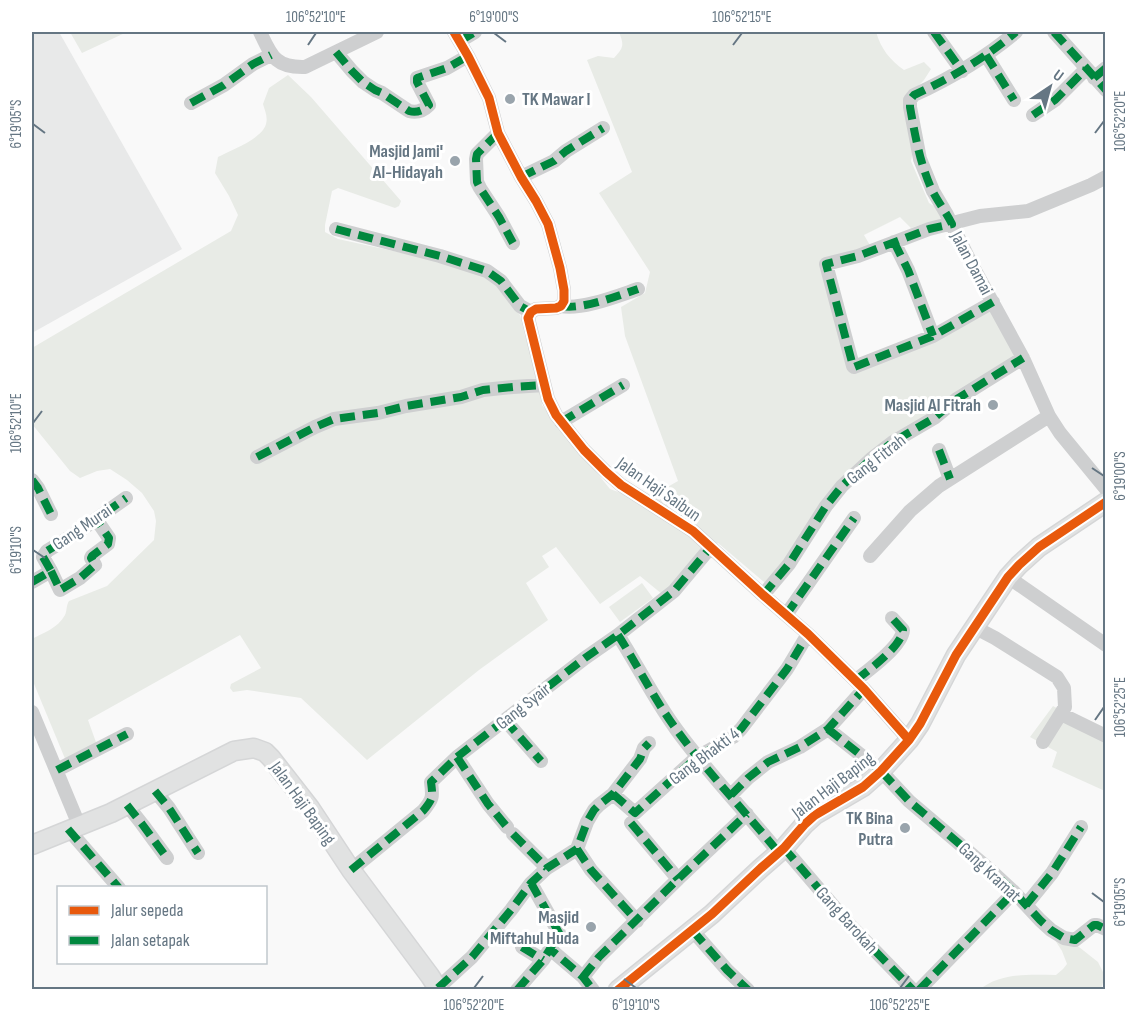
<svg xmlns="http://www.w3.org/2000/svg" width="1137" height="1021" font-family="'Sofia Sans Condensed',sans-serif">
  <style>
    .built { fill: #e8e9e9 }
    .green { fill: #e8ebe6 }
    .lines { fill: none; stroke-linecap: round; stroke-linejoin: round }
    .secondary-casing { stroke: #d5d6d7; stroke-width: 21 }
    .street { stroke: #cecfd0; stroke-width: 14 }
    .secondary { stroke: #e1e2e2; stroke-width: 18 }
    .quiet { stroke: #00873e; stroke-width: 8; stroke-dasharray: 15 8; stroke-linecap: butt }
    .cycleway-casing { stroke: #fff; stroke-width: 13 }
    .cycleway { stroke: #e8590c; stroke-width: 9 }
    .ticks { fill: none; stroke: #657683; stroke-width: 2 }
    .poi-dot { fill: #99a4ac; stroke: #fff; stroke-width: 2 }
    .labels { text-anchor: middle; stroke-width: 6; stroke-linejoin: round; paint-order: stroke }
    .poi-label { font-size: 18px; font-weight: bold; fill: #657683; stroke: #fff; text-anchor: end }
    .street-label { font-size: 18px; fill: #657683; stroke: #fff }
    .neatline { fill: none; stroke: #657683; stroke-width: 2 }
    .ticks-label { font-size: 15px; text-anchor: middle; fill: #657683 }
  </style>
  <rect width="100%" height="100%" fill="#f9f9f9"/>
  <path class="built" d="M32,32h27l123,217 -150,84z"/>
  <path class="green" d="M70,32h57l-45,21z
    M619,32h257c5,17 14,28 28,38l20,-8 7,7 -7,11 -13,13 4,49 -4,19 18,42 13,8 3,6 -4,4 -12,1 -18,6 -11,-11 -36,18 7,12 -45,16 27,105 143,-65 29,55 -155,100 -100,129 -52,-44 -56,51 -22,-18 -40,28 -44,-57 -14,9 7,11 -23,16 22,37 -69,50 -112,90 -66,-62 -54,-8 -14,2 -3,-4 1,-4 30,-16 -21,-33 -152,85 9,25 -31,16 -34,-82v-40c11,-6 26,-11 33,-24 2,-4 1,-9 4,-14l38,-15 47,-46 2,-19 -2,-10 -12,-18 -15,-13 -17,-11 -13,2 -17,7 -10,-7 -38,-47v-76l199,-117 7,-16 -9,-19 -14,-23 3,-16c13,-7 44,-18 48,-33 2,-7 -1,-13 -3,-20l6,-16 19,-13 23,22 90,104 -2,5 -4,2 -57,-20 -6,3 -7,34v7l13,7 147,32 35,44 5,21 15,44 2,25 68,84 33,12 35,-20 -53,-145 -4,-29 24,-14 5,-21 -51,-79 33,-21 -45,-112 11,-4 16,2c10,-11 10,-13 5,-26z
    M642,583l11,15 -33,24 -11,-15z
    M1053,706l52,28v57l-53,-24 5,-15 -27,-15z
    M1060,932l38,30 7,14 -4,13 -122,1c22,-18 51,-15 77,-15l7,-6 4,-5 -5,-13 -9,-14z"/>
  <g class="lines">
    <g class="secondary-casing">
      <path id="secondary" d="M32,845l79,-32 123,-62 20,-3 11,4 6,6 39,50 41,62 79,106 9,14
        M618,990l94,-76 49,-46 23,-20 20,-23 11,-10 48,-28 18,-16 28,-31 11,-16 36,-69 52,-78 11,-12 20,-18 67,-45"/>
    </g>
    <path class="street" d="M260,32c11,23 15,36 45,35l72,-35
      M454,32l14,24 21,42 9,35 23,44 15,24 12,23 12,44 4,22v11l-3,5 -5,2 -20,1 -5,3 -3,6 20,81 8,16 28,35 22,22 15,13 72,46 70,64 45,39 56,55 45,51
      M934,32l28,39
      M1016,32c-31,26 -65,46 -102,63l-4,5v7l10,52 13,32 13,22 25,50 52,95 26,58 11,17 46,56
      M1054,32l52,58
      M460,41l15,-9
      M336,52l16,19 11,11 12,8 7,3 27,18c7,2 14,0 20,-6l-12,-23v-4l30,-10 21,-12
      M986,55l28,45
      M1094,78l12,-10
      M191,103l33,-18 29,-21 18,-9
      M1033,115l22,-15 31,-31
      M498,133l-21,21 -1,5 1,23 3,6 19,29 14,26
      M521,177l33,-16 12,-10 37,-23
      M336,229l104,27 47,15 14,10 19,25 11,6
      M894,242l14,28 25,66
      M993,302l-60,34 -79,31 -1,-1 -27,-102 32,-8 71,-27 51,-13 48,-5 63,-26 15,-8
      M561,306c21,4 56,-10 77,-17
      M561,422l62,-37
      M939,450l11,29
      M257,457l58,-30 19,-8 44,-6 28,-7 55,-9 22,-7 30,-3 31,-2
      M32,480l6,8 13,26
      M870,556l40,-45 29,-25 110,-70
      M51,571l9,19 20,-12 15,-13 -4,-7 1,-2 16,-12 1,-6 -13,-19
      M1008,577l98,68
      M32,582l19,-11 -8,-14 4,-6 31,-19 48,-34
      M763,595l26,-31 37,-58 16,-20 29,-27 22,-17 41,-24 23,-19 66,-41
      M786,615l68,-97
      M974,627l21,11 62,39 7,11 1,19 -22,35
      M618,635c20,31 36,64 58,94 31,43 69,82 103,124
      M856,680c13,-10 46,-34 47,-50l-11,-12
      M32,712l47,113
      M1061,714l45,22
      M505,720l36,41
      M828,729l53,42 28,30 80,68 25,23 26,28 11,10 13,8 11,2 19,-15h3l9,4
      M457,757l31,47 19,23
      M57,770l70,-36
      M155,791l14,17 29,45
      M613,794l22,19 62,-56 36,-20 8,-8 46,-60 21,-35
      M731,795l17,-17 20,-16 32,-15 28,-18 36,-40
      M127,805l15,19 25,34
      M631,823l47,56
      M68,829l51,59
      M513,834l34,34
      M784,848l64,75 65,67
      M577,849l14,21 46,51
      M351,870l72,-59c10,-12 10,-14 8,-29l26,-25 128,-99 33,-23 56,-44 36,-43
      M531,883l28,50 -9,16 33,28 10,13
      M1026,905l26,-32 29,-46
      M693,931l34,39 21,20
      M522,947l21,13
      M583,977l16,-20 79,-78 69,-65
      M438,988l34,-31 39,-47 20,-27 16,-15 30,-19 10,-27 7,-12 5,-5 14,-11 27,-35 4,-11 5,-5
      M517,990l26,-30 7,-11
      M919,990l95,-98"/>
    <use href="#secondary" class="secondary"/>
    <path class="quiet" d="M934,32l28,39
      M1054,32l52,58
      M460,41l15,-9
      M336,52l16,19 11,11 12,8 7,3 27,18c7,2 14,0 20,-6l-12,-23v-4l30,-10 21,-12
      M986,55l28,45
      M1094,78l12,-10
      M191,103l33,-18 29,-21 18,-9
      M1033,115l22,-15 31,-31
      M498,133l-21,21 -1,5 1,23 3,6 19,29 14,26
      M521,177l33,-16 12,-10 37,-23
      M336,229l104,27 47,15 14,10 19,25 11,6
      M894,242l14,28 25,66
      M993,302l-60,34 -79,31 -1,-1 -27,-102 32,-8 71,-27 23,-5c-6,-12 -14,-22 -20,-34 -12,-26 -17,-55 -22,-83v-7l4,-5c37,-17 71,-37 102,-63
      M561,306c21,4 56,-10 77,-17
      M561,422l62,-37
      M939,450l11,29
      M257,457l58,-30 19,-8 44,-6 28,-7 55,-9 22,-7 30,-3 31,-2
      M32,480l6,8 13,26
      M51,571l9,19 20,-12 15,-13 -4,-7 1,-2 16,-12 1,-6 -13,-19
      M32,582l19,-11 -8,-14 4,-6 31,-19 48,-34
      M763,595l26,-31 37,-58 16,-20 29,-27 22,-17 41,-24 23,-19 66,-41
      M786,615l68,-97
      M618,635c20,31 36,64 58,94 31,43 69,82 103,124
      M856,680c13,-10 46,-34 47,-50l-11,-12
      M505,720l36,41
      M828,729l53,42 28,30 80,68 25,23 26,28 11,10 13,8 11,2 19,-15h3l9,4
      M457,757l31,47 19,23
      M57,770l70,-36
      M155,791l14,17 29,45
      M613,794l22,19 62,-56 36,-20 8,-8 46,-60 21,-35
      M731,795l17,-17 20,-16 32,-15 28,-18 36,-40
      M127,805l15,19 25,34
      M631,823l47,56
      M68,829l51,59
      M513,834l34,34
      M784,848l64,75 65,67
      M577,849l14,21 46,51
      M351,870l72,-59c10,-12 10,-14 8,-29l26,-25 128,-99 33,-23 56,-44 36,-43
      M531,883l28,50 -9,16 33,28 10,13
      M1026,905l26,-32 29,-46
      M693,931l34,39 21,20
      M522,947l21,13
      M583,977l16,-20 79,-78 69,-65
      M438,988l34,-31 39,-47 20,-27 16,-15 30,-19 10,-27 7,-12 5,-5 14,-11 27,-35 4,-11 5,-5
      M517,990l26,-30 7,-11
      M919,990l95,-98"/>
    <g class="cycleway-casing">
      <path id="cycleway" d="M454,32l14,24 21,42 9,35 23,44 15,24 12,23 12,44 4,22v11l-3,5 -5,2 -20,1 -5,3 -3,6 20,81 8,16 28,35 22,22 15,13 72,46 70,64 45,39 56,55 45,51
        M618,990l94,-76 49,-46 23,-20 20,-23 11,-10 48,-28 18,-16 28,-31 11,-16 36,-69 52,-78 11,-12 20,-18 67,-45"/>
    </g>
    <use href="#cycleway" class="cycleway"/>
  </g>
  <path class="ticks" d="M494,33l12,9M308,45l8,-12M733,45l9,-12M33,124l12,9M1095,133l9,-12M33,423l9,-12M1092,468l12,8M33,550l12,8M1095,720l9,-13M1092,893l12,9M624,979l12,9M474,988l9,-12M900,988l9,-12"/>
  <g class="poi-dot">
    <circle cx="510" cy="99" r="6"/>
    <circle cx="455" cy="161" r="6"/>
    <circle cx="993" cy="405" r="6"/>
    <circle cx="905" cy="828" r="6"/>
    <circle cx="591" cy="927" r="6"/>
  </g>
  <g class="labels">
    <g class="poi-label">
      <text x="522" y="105" text-anchor="start">TK Mawar I</text>
      <text x="443" y="157">Masjid Jami'<tspan x="443" dy="21">Al-Hidayah</tspan></text>
      <text x="981" y="411">Masjid Al Fitrah</text>
      <text x="893" y="824">TK Bina<tspan x="893" dy="21">Putra</tspan></text>
      <text x="579" y="923">Masjid<tspan x="579" dy="21">Miftahul Huda</tspan></text>
    </g>
    <g class="street-label">
      <text transform="translate(972 263) rotate(62)" y="6">Jalan Damai</text>
      <text transform="translate(876 459) rotate(-38)" y="6">Gang Fitrah</text>
      <text transform="translate(659 489) rotate(35)" y="6">Jalan Haji Saibun</text>
      <text transform="translate(82 527) rotate(-34)" y="6">Gang Murai</text>
      <text transform="translate(523 706) rotate(-38)" y="6">Gang Syair</text>
      <text transform="translate(704 756) rotate(-37)" y="6">Gang Bhakti 4</text>
      <text transform="translate(833 785) rotate(-37)" y="6">Jalan Haji Baping</text>
      <text transform="translate(303 803) rotate(54)" y="6">Jalan Haji Baping</text>
      <text transform="translate(990 872) rotate(43)" y="6">Gang Kramat</text>
      <text transform="translate(847 920) rotate(48)" y="6">Gang Barokah</text>
    </g>
  </g>
  <rect width="1137" height="1021" fill="none" stroke="#ffffff" stroke-width="66"/>
  <rect x="57" y="886" width="210" height="78" fill="#ffffff" stroke="#c1c8cd" stroke-width="1.5"/>
  <rect x="69" y="906" width="30" height="9" fill="#e8590c" stroke="#c1c8cd" stroke-width="1.5"/>
  <text x="111" y="916" font-size="18" fill="#657683">Jalur sepeda</text>
  <rect x="69" y="936" width="30" height="9" fill="#00873e" stroke="#c1c8cd" stroke-width="1.5"/>
  <text x="111" y="946" font-size="18" fill="#657683">Jalan setapak</text>
  <g transform="translate(1050 87) rotate(36)" stroke="#ffffff" stroke-width="4.5" paint-order="stroke">
  <path d="M0-4.5L10 22L0 15L-10 22Z" fill="#657683"/>
  <text y="-9" font-size="16" font-weight="bold" text-anchor="middle" fill="#657683">U</text>
  </g>
  <rect x="33" y="33" width="1071" height="955" class="neatline"/>
  <g class="ticks-label">
    <text x="316" y="22">106°52'10"E</text>
    <text x="494" y="22">6°19'00"S</text>
    <text x="742" y="22">106°52'15"E</text>
    <text transform="translate(1120 121) rotate(-90)" y="5">106°52'20"E</text>
    <text transform="translate(16 124) rotate(-90)" y="5">6°19'05"S</text>
    <text transform="translate(16 423) rotate(-90)" y="5">106°52'10"E</text>
    <text transform="translate(1120 476) rotate(-90)" y="5">6°19'00"S</text>
    <text transform="translate(16 550) rotate(-90)" y="5">6°19'10"S</text>
    <text transform="translate(1120 707) rotate(-90)" y="5">106°52'25"E</text>
    <text transform="translate(1120 902) rotate(-90)" y="5">6°19'05"S</text>
    <text x="474" y="1010">106°52'20"E</text>
    <text x="636" y="1010">6°19'10"S</text>
    <text x="900" y="1010">106°52'25"E</text>
  </g>
</svg>
